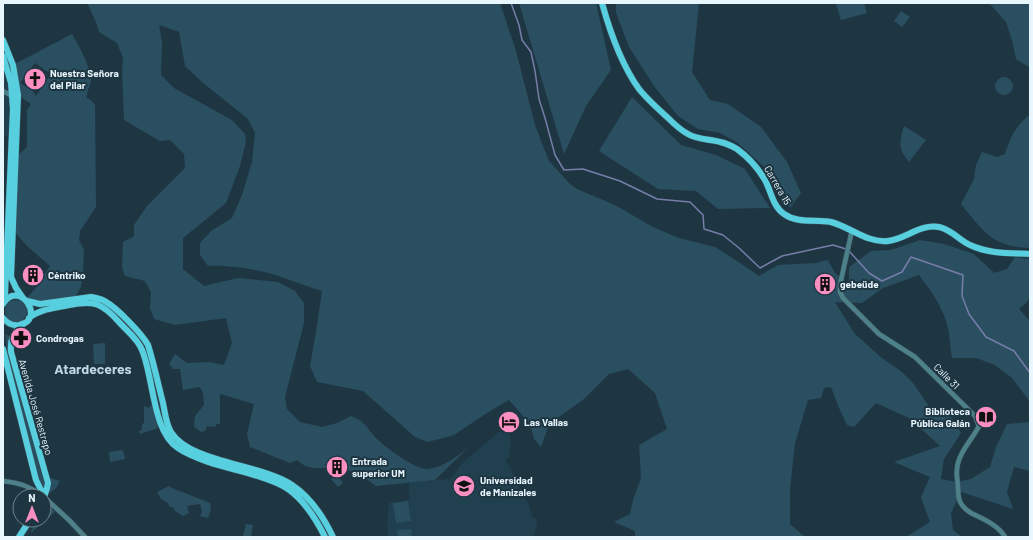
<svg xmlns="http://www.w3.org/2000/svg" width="1033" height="540" font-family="Barlow,sans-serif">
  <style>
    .built { fill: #204050 }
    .green { fill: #2a4f61; fill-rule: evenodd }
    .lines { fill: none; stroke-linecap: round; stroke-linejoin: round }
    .stream { stroke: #777da9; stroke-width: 1.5 }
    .minor-casing { stroke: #3e5560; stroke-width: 5.5 }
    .major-casing { stroke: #3e5560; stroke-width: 7 }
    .minor { stroke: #4c8189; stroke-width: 4.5 }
    .major { stroke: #57cfde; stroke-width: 6 }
    .labels { text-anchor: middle; stroke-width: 4; stroke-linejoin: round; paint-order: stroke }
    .poi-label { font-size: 10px; font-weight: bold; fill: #e8f6fe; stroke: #1e3642; text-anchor: start }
    .street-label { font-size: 10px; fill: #e8f6fe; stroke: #1e3642 }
    .district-label { font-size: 14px; font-weight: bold; fill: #bdd9e8; stroke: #1e3642 }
  </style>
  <rect width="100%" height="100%" fill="#1e3642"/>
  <path class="built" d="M3,69l8,22 1,44 -9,1z
    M499,432l9,1 3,6 -2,18 -4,3 6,9 9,22 8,12 5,15h4v7l-4,12h-144l-2,-11 2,-23 20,-3v-18l42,-3 11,-16z"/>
  <path class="green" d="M87,3h413l16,48 19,74 14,36 20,22 8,6 38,16 38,22 26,11 36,9 22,14 22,15 19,-11 38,-2 12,-3 7,13 14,12v-18l22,-16 20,-1 29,-10 24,4 30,10 20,19 13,-4 8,-12 15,2v38l-3,5 -8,7 11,12v81l-18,-24 -17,-13 -19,-7h-24c-2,-11 -2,-23 -5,-34 -6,-20 -16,-33 -28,-49l-36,13 -21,15 -27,-1 20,32 27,24 20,14 11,11 17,25 21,9 10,16 -17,26 -3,20 16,3 14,-3 19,-12 6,-20 11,-23 23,-2v49l-16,-4 -7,25 6,17 -52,-17 -10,21 2,17 9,7h-56l24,-15 -9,-25 9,-20 -36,-15 46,-16 -31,-28 -33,-15 -22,24 -7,-2 -8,-17 -8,-21 -7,1 -3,10 -13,2 -13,43 -5,46v35l15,13h-170v-6l-21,-9 16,-8 3,-14 8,-22 -2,-33 28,-16 -12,-36 -27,-24 -19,5 -25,25 -35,25 -8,23 -7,-8 -4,-15 -21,-24 -19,11 -36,24 -26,7 -13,-5 -52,-46 -46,-9 -7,-16 6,-34 6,-41c-17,-5 -31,-11 -47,-16 -18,-6 -48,-10 -67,-9l-8,-11v-12l11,-12 21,-13 10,-23 10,-33 3,-29 -7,-14 -46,-37 -17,-16 -6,-34 -20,-7 3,17 -1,33 13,13 58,32 13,14 1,8 -6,24 -14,37 -43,35v31l21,17 34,-8 40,4 17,9 9,12v20l-19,74 2,12 13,13 22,5 15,-4 14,-7c14,5 15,11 25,22 9,9 39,32 52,31 17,-2 33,-15 45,-26l-38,37 -59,6 -15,-11 -22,-8v-2h-5v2c-16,1 -25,4 -37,-7l-7,3 -40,-16 -3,-13 7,-30 -34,-10v30h-3l-2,3 -8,-1 -2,5 -4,1 -7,-5 1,-11 9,-11 -1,-12 -3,-6 -17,3 -3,-21h-7l-4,-5 6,-10 12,9 22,-1 15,3 8,-22 -6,-25 -51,7 -21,-6 -4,-11 1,-16 -6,-11 -20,-5 -3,-9 1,-25 11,-6v-11l13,-19 38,-38 -1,-14 -14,-14 -10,1 -36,-21 -2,-48 1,-14 -6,-15 -18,-11 -3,-10z
    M519,3h77l15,67 -25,36 -22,48z
    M616,3h83l-7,69 18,28 18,4 33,23 26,35 14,31 -11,15 -12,-14 -13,-26 -27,-25 -18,-10 -22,-4 -20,-13 -24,-30 -25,-39 -13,-34z
    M841,3h23l3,10 -26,7 -5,-16z
    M989,3h41v67l-1,-3 -13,-8 -4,-19 -6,-18z
    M901,11l9,6 -8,10 -8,-6z
    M72,34c7,12 19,33 19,47 -1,5 -4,11 -5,16l6,4 3,4 1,102 -16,24 -1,9 5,10 -1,25 -2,12 -6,10 -32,5 -16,-4 14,-16 2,-6 7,-10 -23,-20 -15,-17 4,-72 11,-10v-37l4,-6 -13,-9v-9l-9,-19zM35,63l16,11 -15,22 -3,-5 -13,-8z
    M995 86a9 9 0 1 1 18 0a9 9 0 1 1-18 0Z
    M632,97l49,48 35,10 29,14 25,39 -52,1 -22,-18 -38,-2 -59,-38z
    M1030,114v134c-38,-1 -47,-17 -69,-44l13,-25 2,-14 6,-13 15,5 8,-3c7,-20 9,-25 25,-40z
    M904,126l22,14 -17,22c-11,-13 -10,-20 -5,-36z
    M5 311a11 11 0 1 1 22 0a11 11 0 1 1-22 0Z
    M5,334l4,2 1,21 36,133 1,-13 13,4 -4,7 -12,9 -36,-135z
    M105,343v21h-11l-1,-20z
    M152,404l6,24 -18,6 -1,-3 3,-1v-6l2,-1v-17l5,2z
    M33,424h2l4,7 2,-1 6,10 -8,5z
    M123,450l2,9 -15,3 -1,-10z
    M337,474l6,9 -5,4 -7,-8z
    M169,486l3,2 38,15 1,6 -3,9 -8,-2 2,-4 -2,-8 -13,2 2,7 -6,3 -8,-5 -2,-4h-3l-2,-4 -7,-4 -4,-7z
    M408,501l3,20 -15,2 -3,-20z
    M48,505l7,7 -23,20 -1,-1 7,-11h6v-9z
    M246,524l7,1 -2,12 -8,-1z
    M411,529l1,8h-14l-1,-7z"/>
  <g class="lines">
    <path class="stream" d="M511,3l8,22 3,15 9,12 4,19 4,28 6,19 10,37 9,15 19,-1 37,12 37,18 33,3 13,13 1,14 19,6 16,13 21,20 22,-12 51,-11 13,4
      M849,251l20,22 13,8 20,-9 9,-15 52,18 -1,21 7,18 17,23 28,14 16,22"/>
    <g class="minor-casing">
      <path id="minor" d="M3,91l11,6
        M852,230l-12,55v7l3,6 36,36 36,23 60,59 4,10c-7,14 -21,27 -22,43 -1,6 1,13 1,19 0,12 2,18 13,25 12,6 27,12 34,24
        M3,481c17,2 26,5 40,15
        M44,497l26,24 15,16"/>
    </g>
    <g class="major-casing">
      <path id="major" d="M602,3c8,29 19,61 37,86 8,10 18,19 28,28 6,6 13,13 21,17 10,6 22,5 32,8 5,1 12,4 17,7 11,8 21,19 28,31 6,11 8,27 19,34 14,10 31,5 47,8 19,5 36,21 57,19 18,-2 31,-17 51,-14 12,2 21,14 31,18 19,9 40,8 60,9
        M3,40l10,25 5,30 -7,182 5,11 7,10
        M3,56l8,27 2,26 -8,185 -2,8
        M27,301l13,3 51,-7c6,1 11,2 15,5 11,6 36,32 42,43 6,19 10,39 15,58 2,10 3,21 8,29 19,31 90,32 121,53 18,12 32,33 41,52
        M3,304c16,-26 44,16 16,21 -7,1 -12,-2 -16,-7
        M29,318c10,-9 27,-10 40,-13 25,-5 33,-2 50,17 8,9 19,17 23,28 12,28 10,81 36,98 10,7 22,11 33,15 22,7 60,14 77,26 17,12 28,30 37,48
        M22,324c-9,9 -12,15 -11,28l37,131 -1,5 -3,9
        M3,349l33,131 8,16
        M19,537l11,-17"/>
    </g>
    <use href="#minor" class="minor"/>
    <use href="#major" class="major"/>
  </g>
  <defs>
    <g id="church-disc" transform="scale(1.15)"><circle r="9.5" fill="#fc8fc2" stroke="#1e3642"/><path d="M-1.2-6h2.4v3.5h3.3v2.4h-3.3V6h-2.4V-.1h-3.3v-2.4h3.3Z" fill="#111"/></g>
    <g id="building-disc" transform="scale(1.15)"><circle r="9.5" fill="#fc8fc2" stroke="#1e3642"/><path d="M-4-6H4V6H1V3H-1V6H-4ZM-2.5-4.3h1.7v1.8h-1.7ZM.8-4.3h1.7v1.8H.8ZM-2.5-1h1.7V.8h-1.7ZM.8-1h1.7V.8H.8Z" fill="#111"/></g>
    <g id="pharmacy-disc" transform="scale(1.15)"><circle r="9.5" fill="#fc8fc2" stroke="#1e3642"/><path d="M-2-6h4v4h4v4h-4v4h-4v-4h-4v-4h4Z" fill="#111"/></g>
    <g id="library-disc" transform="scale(1.15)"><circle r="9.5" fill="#fc8fc2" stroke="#1e3642"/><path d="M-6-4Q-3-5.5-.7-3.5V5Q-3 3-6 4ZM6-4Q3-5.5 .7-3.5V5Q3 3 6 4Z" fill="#111"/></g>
    <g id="hotel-disc" transform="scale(1.15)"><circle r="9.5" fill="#fc8fc2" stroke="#1e3642"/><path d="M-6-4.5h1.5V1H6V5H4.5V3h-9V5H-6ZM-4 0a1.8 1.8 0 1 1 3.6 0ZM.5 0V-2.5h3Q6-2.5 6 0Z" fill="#111"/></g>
    <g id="university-disc" transform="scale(1.15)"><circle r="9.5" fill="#fc8fc2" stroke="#1e3642"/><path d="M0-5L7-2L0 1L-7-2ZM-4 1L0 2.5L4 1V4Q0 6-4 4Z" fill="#111"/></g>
  </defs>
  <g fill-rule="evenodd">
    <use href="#church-disc" x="35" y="79"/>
    <use href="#building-disc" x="33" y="275"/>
    <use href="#building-disc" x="825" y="284"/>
    <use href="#pharmacy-disc" x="21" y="338"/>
    <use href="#library-disc" x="986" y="417"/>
    <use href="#hotel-disc" x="509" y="422"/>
    <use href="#building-disc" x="337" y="467"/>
    <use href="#university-disc" x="464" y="486"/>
  </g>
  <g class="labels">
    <g class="poi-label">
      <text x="50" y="77">Nuestra Señora<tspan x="50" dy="12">del Pilar</tspan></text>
      <text x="48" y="279">Céntriko</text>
      <text x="840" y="288">gebeüde</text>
      <text x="36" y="342">Condrogas</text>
      <text x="970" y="415" text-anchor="end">Biblioteca<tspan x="970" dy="12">Pública Galán</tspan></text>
      <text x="524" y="426">Las Vallas</text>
      <text x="352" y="465">Entrada<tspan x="352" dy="12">superior UM</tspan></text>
      <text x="480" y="484">Universidad<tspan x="480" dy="12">de Manizales</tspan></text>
    </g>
    <g class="street-label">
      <text transform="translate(778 185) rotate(60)" y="4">Carrera 15</text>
      <text transform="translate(947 376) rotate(45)" y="4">Calle 31</text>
      <text transform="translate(36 407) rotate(74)" y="4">Avenida José Restrepo</text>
    </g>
    <g class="district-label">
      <text x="93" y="374">Atardeceres</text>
    </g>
  </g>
  <rect width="1033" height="540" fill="none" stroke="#e8f6fe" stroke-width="8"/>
  <g transform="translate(32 508)"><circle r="19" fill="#1e3642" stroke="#6f838d"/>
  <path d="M0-3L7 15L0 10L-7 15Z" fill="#fc8fc2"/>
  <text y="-6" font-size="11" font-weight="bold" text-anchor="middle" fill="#e8f6fe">N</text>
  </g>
</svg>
